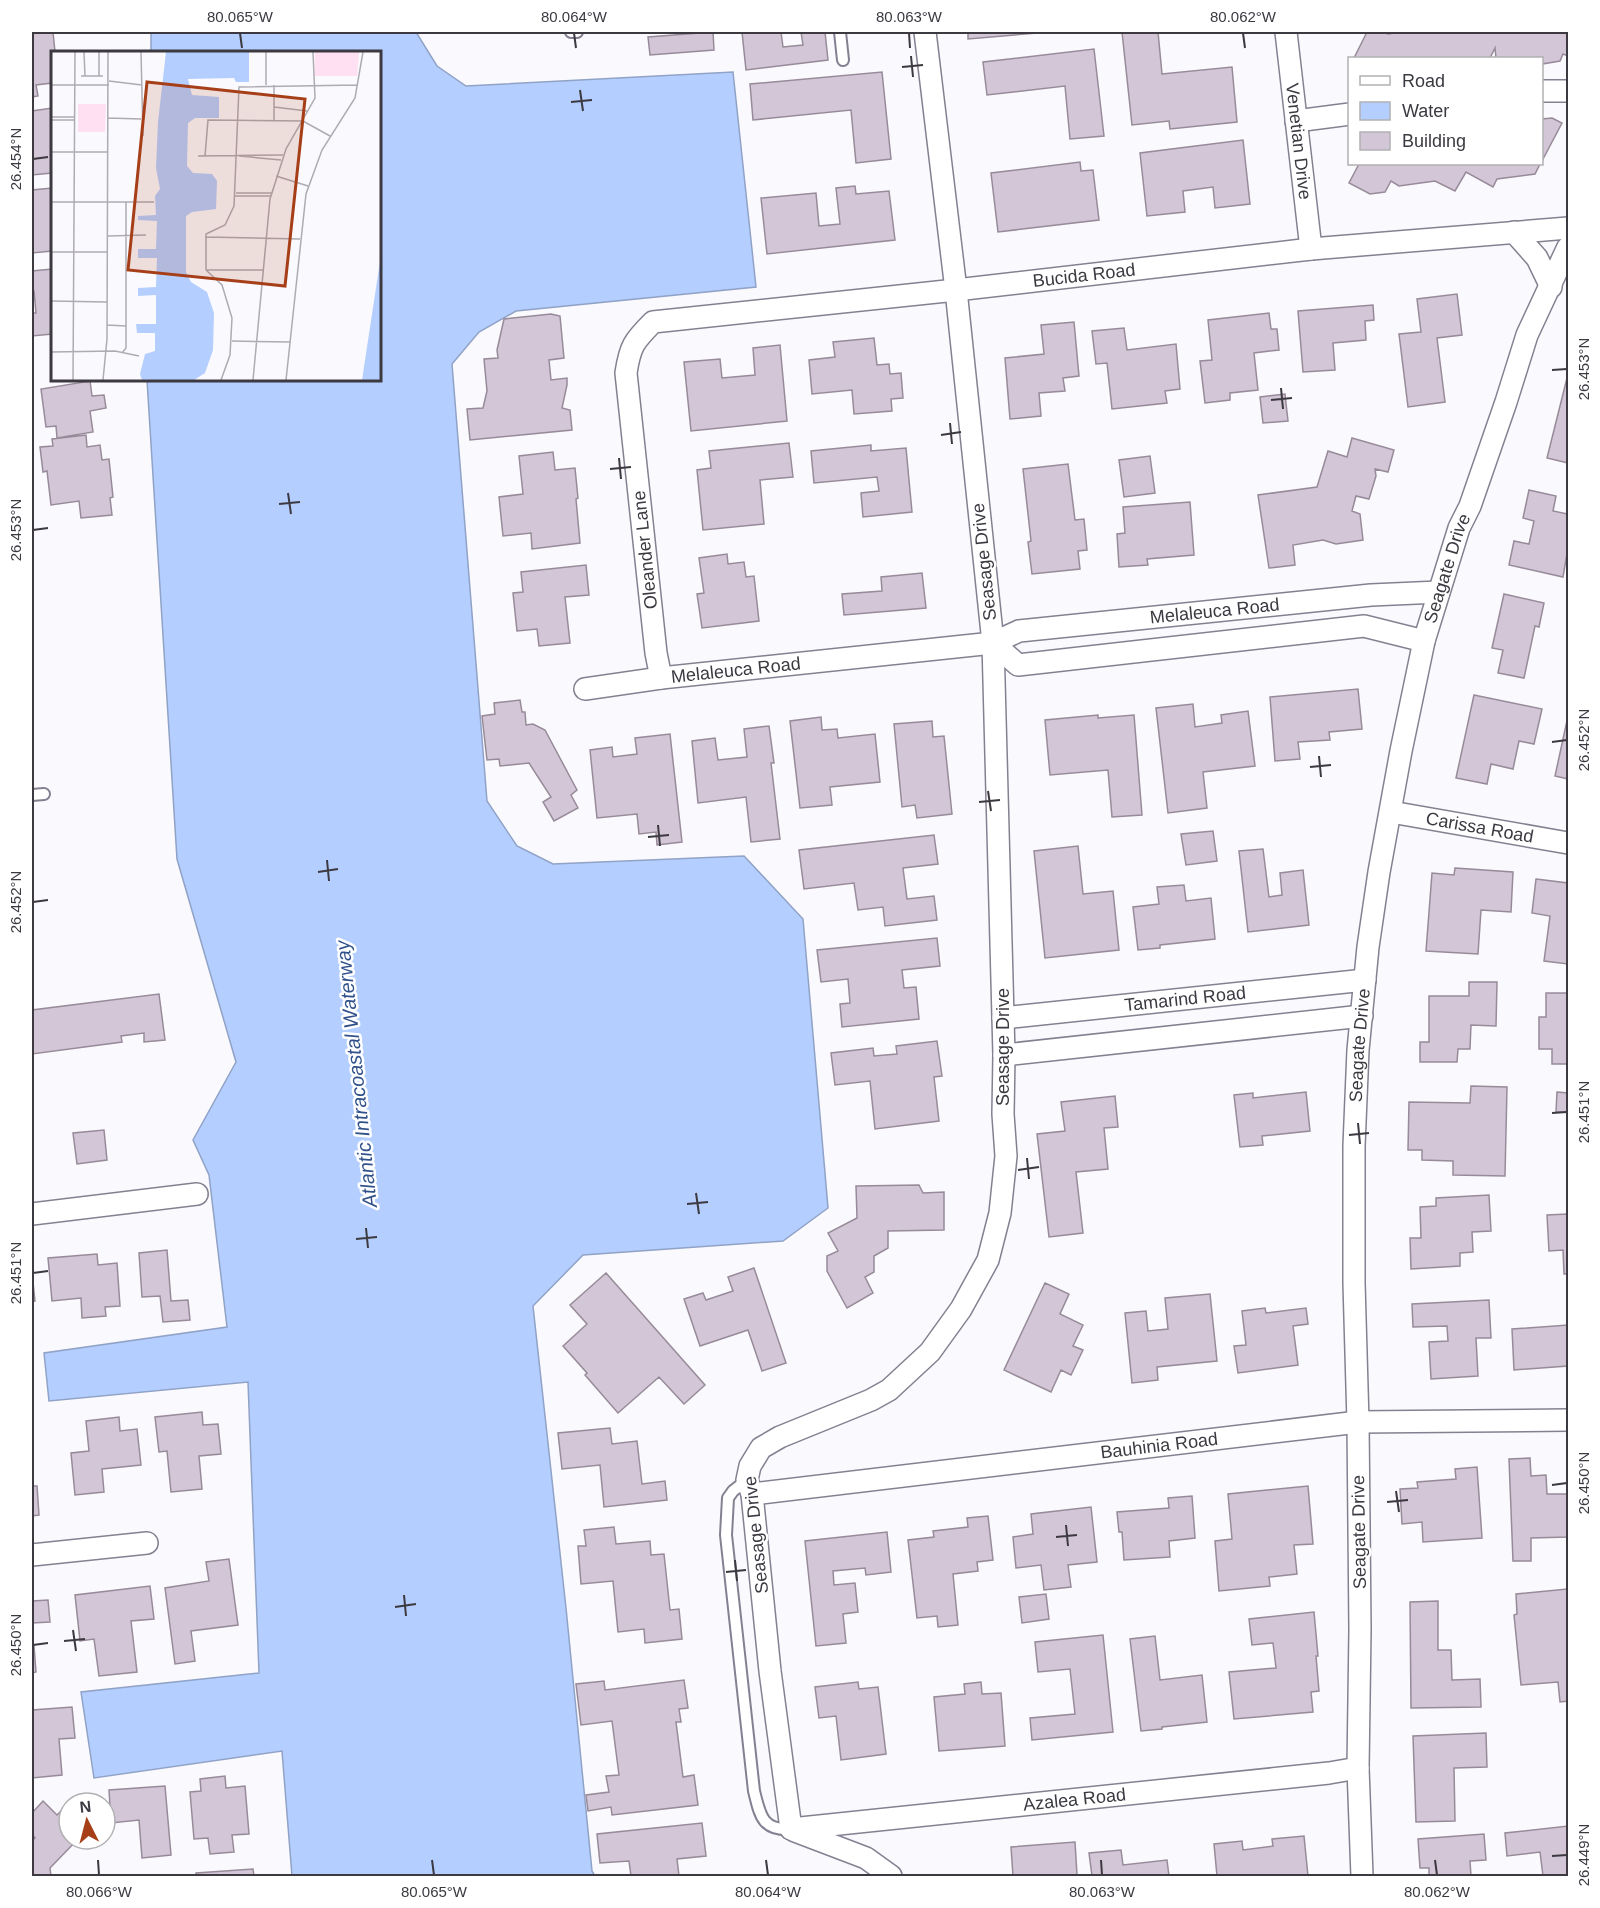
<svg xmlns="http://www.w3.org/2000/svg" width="1600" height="1908" font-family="Helvetica,sans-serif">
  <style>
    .water { fill: #b4cfff; stroke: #90a2c6; stroke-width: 1.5 }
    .building { fill: #d3c6d6; stroke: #978b9a; stroke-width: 1.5 }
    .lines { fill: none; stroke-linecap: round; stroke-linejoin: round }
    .lane-casing { stroke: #858091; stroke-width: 14 }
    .street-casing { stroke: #858091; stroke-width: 24 }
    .lane { stroke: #fff; stroke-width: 10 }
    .street { stroke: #fff; stroke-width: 21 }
    .ticks { fill: none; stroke: #3c3941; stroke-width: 2 }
    .labels { text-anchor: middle; stroke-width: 5; stroke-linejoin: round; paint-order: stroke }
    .street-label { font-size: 18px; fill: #3c3941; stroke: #fff }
    .water-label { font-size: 20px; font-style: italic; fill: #31518a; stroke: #fff }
    .inset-road { fill: none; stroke: #aeacb2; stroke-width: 1.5 }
    .view { fill: #a63f18; fill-opacity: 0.15; stroke: #a63f18; stroke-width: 3 }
    .inset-edge { fill: none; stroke: #3c3941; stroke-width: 3 }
    .neatline { fill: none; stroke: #3c3941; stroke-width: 2 }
    .ticks-label { font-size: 15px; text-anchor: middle; fill: #3c3941 }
  </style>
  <rect width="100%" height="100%" fill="#faf9fd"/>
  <path class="water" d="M151,32h265l21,34 29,20 267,-14 23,215 -240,24 -37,21 -27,32 35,437 30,45 36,18 191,-8 59,63 25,289 -45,33 -200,14 -50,51 33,302 26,263 3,5h-303l-10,-125 -188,27 -13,-86 178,-19 -11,-291 -199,19 -5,-48 183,-26 -18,-152 -16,-35 43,-78 -59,-203 -30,-479h233v-328h-229z"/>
  <path class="building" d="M53,32l2,20h-3v31l-16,2 2,11 -6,1v-64z
    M713,32l1,18 -64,5 -2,-18z
    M742,32h39l2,15 20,-2 -2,-13h24l3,28 -82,10z
    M968,32h81l-81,7z
    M1122,32h36l4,42 70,-7 5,55 -67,7 -1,-8 -37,4z
    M1367,32h17l4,2 13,-2h167v24l-5,-2 -3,7 -18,3v-6h-46l-1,-10 -5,10h-136z
    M1094,49l10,87 -34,3 -5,-53 -78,9 -4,-33z
    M882,72l9,87 -35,4 -5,-53 -98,10 -3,-36z
    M52,108v65l-20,2v-64z
    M1552,118l10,5 -20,38v-42z
    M1243,140l7,64 -35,4 -2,-21 -30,4 2,21 -38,4 -7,-63z
    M1080,162l1,9 12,-1 6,50 -101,12 -7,-59z
    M1359,164h181l-5,10 -38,5 -4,8 -27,-15 -11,19 -20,-10 -36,5 -8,-5 -6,11 -15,2 -21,-11z
    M855,186l1,8 33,-3 6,49 -128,14 -6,-56 55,-5 3,33 21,-2 -4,-36z
    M52,188v63l-20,2v-63z
    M52,269v65l-20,2v-23h4l-2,-22h-2v-20z
    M1457,294l5,41 -25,3 8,64 -37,5 -9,-73 22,-2 -4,-33z
    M1373,305l1,15 -9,1 1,19 -33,3 2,27 -32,2 -5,-61z
    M1269,313l2,16h6l2,21 -25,3 4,37 -28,3v7l-25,3 -5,-42 12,-1 -4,-40z
    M551,314l9,2 4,42 -15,2 2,20 16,-2v7l-5,23 8,2 2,20 -102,10 -3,-31 16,-1 4,-17 -3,-32 14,-1 -1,-8 7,-31z
    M1074,322l5,54 -16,2 2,13 -26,2 2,23 -31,3 -5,-61 39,-4 -3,-29z
    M1124,328l3,22 49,-6 4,45 -15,2 2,12 -55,6 -5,-46 -11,1 -4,-33z
    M874,338l3,27 12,-1 1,10 11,-1 2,25 -12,1 1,12 -38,3 -2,-24 -40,4 -3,-34 26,-3 -2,-15z
    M780,345l7,76 -96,10 -7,-69 36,-3 2,19 33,-3 -2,-27z
    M1568,374v89l-21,-5z
    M90,381l2,15 12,-1 2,13 -16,3 3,21 -36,6 -1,-12 -10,1 -5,-38z
    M1285,394l3,27 -25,2 -3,-26z
    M86,435l1,12 13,-2 2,15 7,-1 4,38 -3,1 2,17 -31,3 -2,-17 -28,4 -4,-34 -4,1 -3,-25 13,-1 -1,-7z
    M1352,438l42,12 -6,22 -13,-3 1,7 -7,23 -13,-3 -4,15 8,3 3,26 -27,4 -13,-4 -30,5 2,20 -26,3 -11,-73 59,-8 11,-36 19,6z
    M789,443l4,34 -33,3 4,44 -61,6 -6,-60 14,-2 -2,-17z
    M871,445v6l35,-3 6,64 -49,5 -2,-24 18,-2 -2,-14 -63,6 -3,-32z
    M553,452l2,18 20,-2 3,30 -2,1 4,44 -48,6 -1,-16 -28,3 -4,-39 24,-3 -4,-38z
    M1150,456l5,37 -31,4 -5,-37z
    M1068,464l7,56 9,-1 3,31 -9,1 2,18 -48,5 -4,-32 3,-1 -8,-72z
    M1529,490l27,6 -3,15 15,3v34l-5,29 -54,-12 5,-24 15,3 5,-23 -11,-3z
    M1190,502l4,53 -47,4 1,6 -29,2 -2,-33 8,-1 -2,-26z
    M727,554l1,10 16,-2 2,15 8,-1 5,45 -57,7 -5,-34 7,-1 -5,-35z
    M586,565l3,30 -24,2 5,46 -31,3 -2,-17 -20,2 -4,-38 10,-1 -2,-20z
    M922,573l4,35 -82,7 -2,-21 40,-3 -1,-14z
    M1504,594l40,9 -5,24 -4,-1 -11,52 -26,-5 5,-23 -11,-2z
    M1358,689l4,40 -33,3 1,8 -32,2 2,17 -25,2 -5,-64z
    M1474,695l68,14 -8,35 -15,-3 -6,28 -22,-5 -4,20 -31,-6z
    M520,700l2,12h3l1,13 7,-1 12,6 32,60 -6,5 7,13 -24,13 -11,-19 8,-5 -22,-34 -29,3 -1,-7 -12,1 -5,-44 13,-2 -1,-11z
    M1193,704l2,23 27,-4 -1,-8 27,-4 7,55 -52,6 4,36 -39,5 -12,-105z
    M1098,715v3l36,-3 8,100 -30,2 -4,-47 -58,5 -5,-55z
    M1568,716v63l-13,-3z
    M821,717l1,13 15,-1 1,9 37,-4 5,48 -50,5 2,18 -32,3 -10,-87z
    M932,721l1,16 11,-1 8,78 -35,4 -2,-13 -13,2 -8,-83z
    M769,726l5,37h-3l9,76 -29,3 -5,-45 -48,6 -6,-62 23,-3 3,22 29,-3 -3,-28z
    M670,734l12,108 -25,3 -1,-13 -17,2 -2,-20 -40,4 -7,-68 22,-3 1,10 24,-3 -2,-16z
    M1213,831l4,30 -31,4 -5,-31z
    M934,835l4,29 -35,4 4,31 27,-3 3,24 -52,6 -2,-19 -25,3 -4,-27 -50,6 -5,-39z
    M1078,846l5,48 30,-3 6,59 -74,8 -11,-107z
    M1263,849l6,48 13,-2 -2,-22 23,-3 6,55 -61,7 -9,-81z
    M1455,868l58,4 -2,40 -30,-2 -3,44 -52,-3 6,-78 22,2z
    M1536,879l32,4v81l-24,-3 6,-45 -18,-3z
    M1184,885l2,16 25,-3 4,41 -55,6v3l-22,2 -5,-43 26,-3 -2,-17z
    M937,938l3,28 -38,4 2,18 12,-1 3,32 -77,8 -2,-23 10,-1 -2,-24 -27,3 -4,-32z
    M1469,982h28l-1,44 -25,-1 -1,24h-12l-1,13h-37v-20h9v-46h40z
    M1546,993h22v71h-16v-15h-13v-32h7z
    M159,994l6,46 -21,2v-9l-23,3 1,6 -90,12v-44z
    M937,1041l5,35 -8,1 5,44 -64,8 -5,-48 -35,4 -4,-32 42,-5 1,8 23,-2 -1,-8z
    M1471,1086l36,1 -2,89 -52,-1v-14l-31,-1v-10h-14l1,-48 61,1z
    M1306,1092l4,39 -48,5 1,9 -23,2 -6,-52 19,-2v5z
    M1557,1092l11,1v19h-12z
    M1115,1096l3,31 -14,1 4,41 -32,3 7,61 -34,4 -12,-103 28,-3 -4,-29z
    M104,1130l3,30 -30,4 -4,-31z
    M919,1185l4,8 21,-1v38l-56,1v17l-14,8v16l-9,5 8,16 -26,15 -20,-37v-15l11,-5 -10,-18 29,-15 -1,-32z
    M1489,1195l2,36 -19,1 1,20 -13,1v13l-49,3 -1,-31h11l-1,-31 16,-1v-8z
    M1568,1214v60h-4l-1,-24 -14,1 -2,-36z
    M167,1250l4,51 17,-1 2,20 -27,2 -3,-26 -18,1 -3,-44z
    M97,1254l1,11 19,-2 3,43 -15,1 1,9 -24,2 -1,-20 -29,3 -4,-43z
    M754,1268l32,95 -24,8 -14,-41 -48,16 -16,-47 19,-6 3,7 27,-9 -5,-14z
    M32,1273l3,28 -3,1z
    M606,1273l99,112 -21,19 -25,-27 -41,36 -33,-38 2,-2 -24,-27 24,-22 -17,-19z
    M1045,1283l24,11 -9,20 23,11 -10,21 10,4 -12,25 -10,-5 -10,22 -47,-22z
    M1210,1294l7,67 -60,6 1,13 -26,3 -7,-70 21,-2 2,20 20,-2 -3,-31z
    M1489,1300l2,38h-15l2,38 -47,3 -2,-37 19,-1 -1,-15 -34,1 -1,-23z
    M1265,1308l1,5 40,-5 2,16 -15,2 5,39 -60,8 -4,-27 12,-1 -4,-34z
    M1568,1325v41l-54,4 -2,-41z
    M202,1412l1,13 15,-1 3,30 -22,2 3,33 -31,3 -4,-41 -8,1 -4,-35z
    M119,1417l1,14 17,-2 4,36 -39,4 2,23 -29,3 -4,-42 18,-2 -3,-30z
    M610,1428l2,16 25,-3 5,43 23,-3 2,19 -63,7 -4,-42 -38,4 -4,-36z
    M1530,1458l1,18 15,-1 1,19h21v43l-37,1v23h-18l-4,-102z
    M1477,1467l5,71 -59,4 -1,-20 -20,2 -2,-35 18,-1 -1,-6 39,-3 -1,-10z
    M32,1486h5l2,29 -7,1z
    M1308,1486l5,58 -19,1 3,29 -28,3 1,9 -51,5 -4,-50 17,-2 -4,-45z
    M1192,1496l3,42 -26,3 1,16 -46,3 -2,-28h-3l-2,-20 52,-4 -1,-10z
    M1091,1507l6,55 -29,3 3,22 -27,3 -3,-25 -25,3 -3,-31 20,-3 -2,-20z
    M988,1516l5,44 -16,2 1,9 -25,3 5,51 -20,2 -1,-11 -20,2 -9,-78 26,-3 -1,-6 35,-4 -1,-9z
    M614,1527l2,17 34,-3 1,14 13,-1 6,56 9,-1 3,30 -37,4 -1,-14 -26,3 -5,-51 -32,3 -3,-38h8l-2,-16z
    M887,1532l4,40 -25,3 -1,-7 -32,3 1,14 21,-2 3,29 -15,2 3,29 -30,3 -11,-105z
    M229,1559l9,66 -47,6 4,30 -20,3 -10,-76 44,-7 -3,-19z
    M150,1586l4,33 -23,2 6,51 -38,4 -5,-37 -14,2 -5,-46z
    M1567,1589l1,112 -8,1 -2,-20 -37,3 -7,-70 3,-1 -1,-20z
    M1046,1594l3,25 -27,4 -3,-26z
    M48,1600l2,22 -18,1v-22z
    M1438,1601v49h13l1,30 28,-1 1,28 -70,1 -1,-106z
    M1314,1612l4,44h-2l3,35 -8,1 2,20 -79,7 -5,-47 47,-4 -3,-25 -21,2 -3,-26z
    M1103,1635l10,97 -81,8 -2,-22 45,-4 -5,-45 -32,3 -3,-30z
    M1155,1636l5,44 42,-5 5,47 -45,5v2l-21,2 -11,-92z
    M34,1646l2,26 -4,1v-26z
    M684,1680l4,28 -9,1 2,13h-5l7,55 11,-2 4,30 -86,10 -1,-8 -23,4 -2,-16 23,-3 -3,-16 13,-1 -7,-54 -31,4 -5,-41 28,-3 1,9z
    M858,1682l1,7 19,-2 8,67 -45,6 -5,-44 -17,2 -4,-31z
    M981,1682l1,12 19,-1 4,53 -66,5 -5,-54 31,-3 -1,-10z
    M72,1707l3,31 -16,1 3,36 -30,3v-68z
    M1486,1733l1,34 -33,1 1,53 -39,1 -3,-86z
    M225,1776l1,12 19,-2 4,48 -17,1 2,17 -24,2 -2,-16 -14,1 -4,-47 11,-1 -1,-12z
    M165,1786l6,69 -29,3 -3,-38 -28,3 -2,-33z
    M43,1801l14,14 14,-14 3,2h-5v36h9l-28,29 1,8h-19v-35l3,-3 -3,-4v-21z
    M702,1823l4,33 -29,3 2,17h-48l-2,-15 -29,2 -3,-29z
    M1568,1826v50h-25l-3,-24 -33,4 -2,-23z
    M1484,1834l2,26 -16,1 1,15h-42v-8h-9l-2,-29z
    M1304,1836l4,40h-91l-3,-32 28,-3 1,9 30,-4 -1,-7z
    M1075,1842l2,33 -64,1 -2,-29z
    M1121,1850l2,15 44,-5 2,16h-77l-3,-23z
    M253,1869l1,7h-58v-3z"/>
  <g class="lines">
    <g class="lane-casing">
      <path id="lane" d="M571,32h6
        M840,32l3,28
        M32,795l12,-1
        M747,1480l-14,11 -5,7 -2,37 28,256c6,24 8,40 37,38"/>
    </g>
    <g class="street-casing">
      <g id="street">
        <path id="s1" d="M1286,32l25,217"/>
        <path d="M1542,91h26"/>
        <path d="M1296,121l54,-7"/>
        <path d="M1514,232l23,26 14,29"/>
        <path d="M993,643l25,22 346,-39 60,15"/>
        <path id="s2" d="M661,678l-5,-25 -30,-280c4,-27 8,-32 27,-51l303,-32 355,-41 257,-21"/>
        <path id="s3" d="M585,689l76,-11 332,-35 26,-12 352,-36 68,-3"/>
        <path id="s4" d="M1391,812l177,31"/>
        <path id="s5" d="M1003,1018l362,-38"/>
        <path d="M1004,1055l358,-39"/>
        <path d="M32,1214l165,-20"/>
        <path id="s6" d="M752,1494l606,-72 210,-2"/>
        <path d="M32,1555l115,-12"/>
        <path d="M791,1829l-21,-158 -18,-177 -5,-14 3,-14 11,-18 19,-11 91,-37 18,-10 41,-38 31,-43 27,-49 12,-47 6,-57 -3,-42 1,-59 -11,-412 -37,-353 -31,-258"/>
        <path id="s7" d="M791,1829l538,-56 29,-5"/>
        <path d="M795,1831l71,27 25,18"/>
        <path id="s8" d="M1362,1876l-4,-108 2,-138 -2,-208 -4,-139v-137l4,-96 10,-103 11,-75 22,-121 23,-110 35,-113 11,-22 36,-104 21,-67 41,-88"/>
      </g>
    </g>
    <use href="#lane" class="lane"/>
    <use href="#street" class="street"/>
  </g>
  <path class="ticks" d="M240,33l2,15M574,33l2,15M909,33l1,15M1243,33l2,15M911,56l2,21M902,67l21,-2M580,90l3,21M571,102l21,-2M33,159l15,-2M1552,370l15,-1M1281,388l2,21M1271,400l21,-2M950,423l2,21M941,435l20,-3M619,458l2,21M610,469l21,-2M288,493l3,21M279,504l21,-2M33,530l15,-2M1552,742l15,-2M1319,756l2,21M1310,767l21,-2M988,791l3,20M979,802l21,-2M658,825l2,21M648,837l21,-2M327,860l2,21M318,872l20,-3M33,902l15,-2M1552,1113l15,-1M1358,1123l2,21M1349,1135l20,-2M1027,1158l2,21M1018,1170l21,-3M696,1193l3,21M687,1204l21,-2M366,1228l2,20M356,1239l21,-2M33,1273l15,-2M1552,1485l15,-2M1396,1491l3,21M1387,1502l21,-2M1066,1525l2,21M1056,1537l21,-2M735,1560l2,21M726,1572l20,-2M404,1595l2,21M395,1607l21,-3M73,1630l3,21M64,1641l21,-2M33,1645l15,-2M1552,1856l15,-1M98,1860l1,15M432,1860l2,15M766,1860l2,15M1101,1860l1,15M1435,1860l2,15"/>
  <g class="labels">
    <g class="street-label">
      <text dy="6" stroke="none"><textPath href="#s1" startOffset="110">Venetian Drive</textPath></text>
      <text dy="6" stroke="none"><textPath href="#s2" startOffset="800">Bucida Road</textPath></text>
      <text transform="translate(645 550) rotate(-96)" y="6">Oleander Lane</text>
      <text transform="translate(984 562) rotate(-96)" y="6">Seasage Drive</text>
      <text dy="6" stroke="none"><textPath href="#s8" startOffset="1317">Seagate Drive</textPath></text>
      <text dy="6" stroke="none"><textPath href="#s3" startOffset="636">Melaleuca Road</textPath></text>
      <text dy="6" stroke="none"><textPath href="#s3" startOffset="152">Melaleuca Road</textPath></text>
      <text dy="6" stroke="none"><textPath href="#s4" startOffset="90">Carissa Road</textPath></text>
      <text dy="6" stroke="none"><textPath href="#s5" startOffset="183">Tamarind Road</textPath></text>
      <text dy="6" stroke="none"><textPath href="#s8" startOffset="831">Seagate Drive</textPath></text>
      <text transform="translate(1003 1047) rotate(-90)" y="6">Seasage Drive</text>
      <text dy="6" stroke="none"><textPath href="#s6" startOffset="410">Bauhinia Road</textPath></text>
      <text transform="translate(1359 1532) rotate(-91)" y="6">Seagate Drive</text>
      <text transform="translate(756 1535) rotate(-96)" y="6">Seasage Drive</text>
      <text dy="6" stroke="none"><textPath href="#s7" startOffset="285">Azalea Road</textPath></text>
    </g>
    <g class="water-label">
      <text transform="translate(356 1074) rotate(-96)" y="7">Atlantic Intracoastal Waterway</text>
    </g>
  </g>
  <g transform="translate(51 51)">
    <rect width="330" height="330" fill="#faf9fd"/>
    <path d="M264,1h44l-2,24h-42zM27,53h28l-1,28h-27z" fill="#fee0f2"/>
    <path d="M115,1h83v30h-13l-2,-4 -46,1 4,16 27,2v21h-24l-7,5 -1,43 6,7 19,1 5,7 -1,28 -24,3 -6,4v56l5,10 16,10 7,21 -1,37 -8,23 -11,7h-52l-2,-6 5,-20 10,-3v-18h-18l-1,-9h20v-29l-18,1v-8l18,-1 1,-29h-19v-9h18l1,-28 -19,-1v-4l18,-1 -1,-19 5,-7 -4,-21 2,-46zM330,204v125h-19z" fill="#b4cfff"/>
    <path class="inset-road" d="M33,1l1,24M48,1v24M90,1l2,84M215,1v33M30,25h22M58,30l33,4M0,34h58M223,34v35M223,56l33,4M0,66h24M57,67l33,1M0,69h23M0,101h57M147,105l85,-1M154,105l3,-36 95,1 27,15M188,105l42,4M225,125l32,10M185,142h36M184,145h36M0,151h103M57,185l38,-1M155,186l94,2M0,201h56M155,219v-36l19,-9 9,-19 5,-119 118,-2M155,219l16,15 10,33 -2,37 -9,25M156,219h56M0,250l56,1M56,274l19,1M181,290l58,1M0,301l64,-1 24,5M71,302l4,-5v-146M22,329l2,-328M52,329l4,-41 1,-287M202,329l17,-181 16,-50 29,-51 -2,-46M235,329l20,-186 16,-44 33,-52 8,-46"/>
    <path class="view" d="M96,31l158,17 -20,187 -157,-16z"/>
    <rect width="330" height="330" class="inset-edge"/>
  </g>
  <rect width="1600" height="1908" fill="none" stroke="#ffffff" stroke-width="66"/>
  <rect x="1348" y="57" width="195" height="108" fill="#ffffff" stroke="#b1b0b3" stroke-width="1.5"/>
  <rect x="1360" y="76" width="30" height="9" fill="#ffffff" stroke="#b1b0b3" stroke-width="1.5"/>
  <text x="1402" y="87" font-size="18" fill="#3c3941">Road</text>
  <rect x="1360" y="102" width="30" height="18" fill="#b4cfff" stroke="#b1b0b3" stroke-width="1.5"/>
  <text x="1402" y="117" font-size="18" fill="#3c3941">Water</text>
  <rect x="1360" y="132" width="30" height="18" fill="#d3c6d6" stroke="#b1b0b3" stroke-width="1.5"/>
  <text x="1402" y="147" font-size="18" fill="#3c3941">Building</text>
  <g transform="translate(87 1821) rotate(354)"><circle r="28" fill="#ffffff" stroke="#b1b0b3" stroke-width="1.5"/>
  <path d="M0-4.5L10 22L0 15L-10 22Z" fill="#a63f18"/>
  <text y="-9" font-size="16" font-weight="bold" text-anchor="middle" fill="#3c3941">N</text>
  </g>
  <rect x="33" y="33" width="1534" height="1842" class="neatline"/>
  <g class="ticks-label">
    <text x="240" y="22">80.065°W</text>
    <text x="574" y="22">80.064°W</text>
    <text x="909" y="22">80.063°W</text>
    <text x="1243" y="22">80.062°W</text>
    <text transform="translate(16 159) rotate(-90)" y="5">26.454°N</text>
    <text transform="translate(1584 369) rotate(-90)" y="5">26.453°N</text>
    <text transform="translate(16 530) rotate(-90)" y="5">26.453°N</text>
    <text transform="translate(1584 740) rotate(-90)" y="5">26.452°N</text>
    <text transform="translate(16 902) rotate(-90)" y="5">26.452°N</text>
    <text transform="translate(1584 1112) rotate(-90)" y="5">26.451°N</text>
    <text transform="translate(16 1273) rotate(-90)" y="5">26.451°N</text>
    <text transform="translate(1584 1483) rotate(-90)" y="5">26.450°N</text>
    <text transform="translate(16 1645) rotate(-90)" y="5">26.450°N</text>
    <text transform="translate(1584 1855) rotate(-90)" y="5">26.449°N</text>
    <text x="99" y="1897">80.066°W</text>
    <text x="434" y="1897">80.065°W</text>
    <text x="768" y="1897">80.064°W</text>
    <text x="1102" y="1897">80.063°W</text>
    <text x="1437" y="1897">80.062°W</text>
  </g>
</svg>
